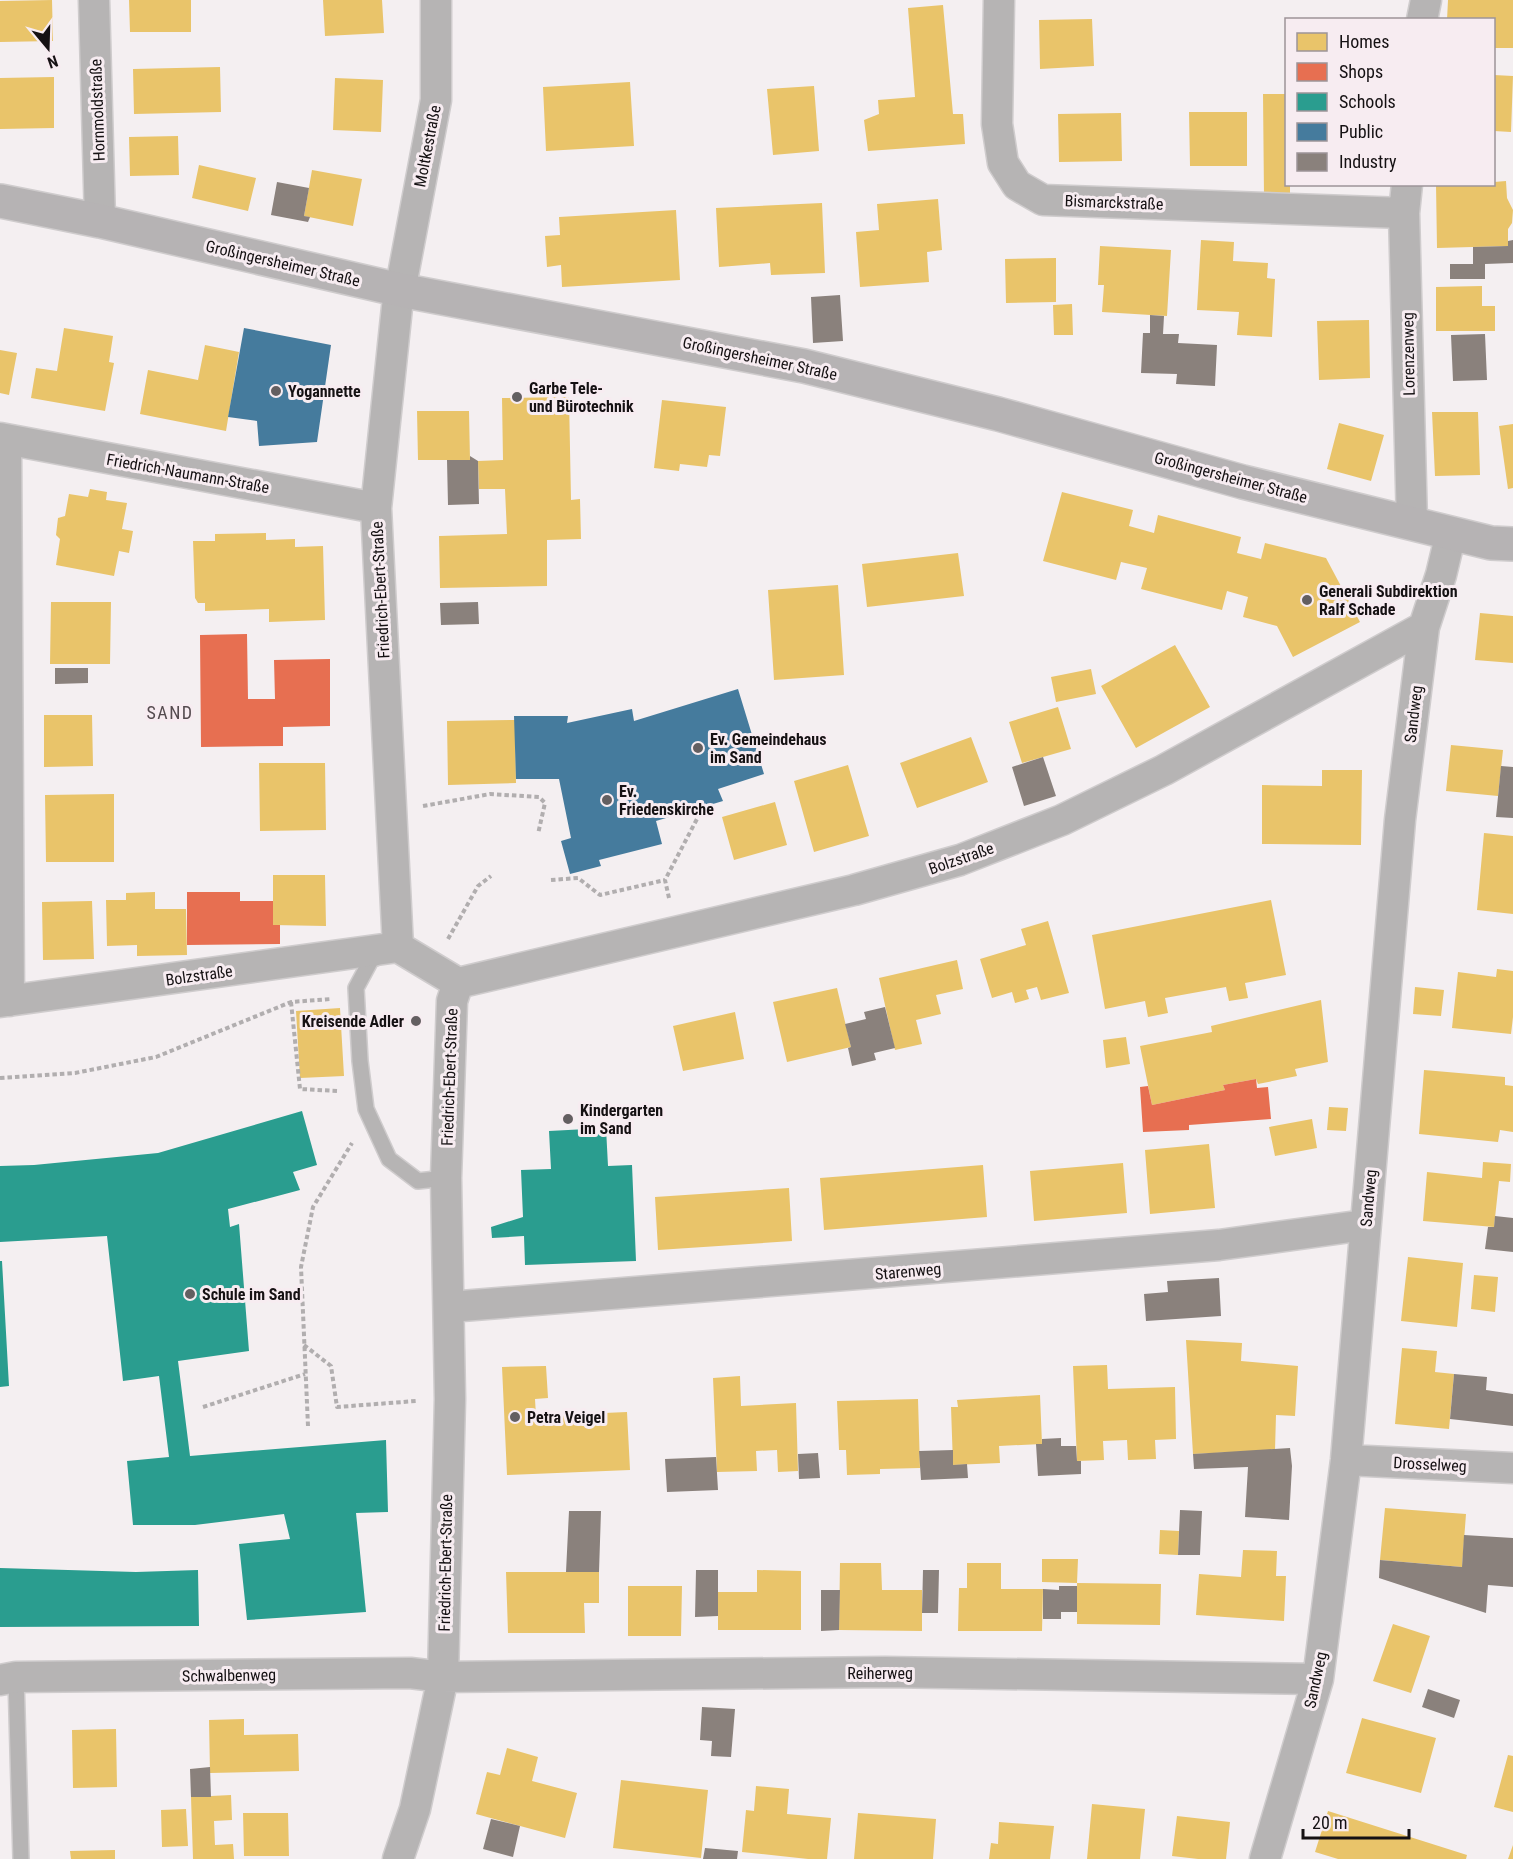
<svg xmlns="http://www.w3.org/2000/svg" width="1513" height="1859" font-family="'Roboto Condensed',sans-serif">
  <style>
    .homes { fill: #e9c46a }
    .shops { fill: #e76f51 }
    .schools { fill: #2a9d8f }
    .public { fill: #457b9d }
    .industry { fill: #8a817c }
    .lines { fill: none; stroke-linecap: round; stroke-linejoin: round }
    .service-casing { stroke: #cfcccd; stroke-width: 18 }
    .minor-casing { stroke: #cfcccd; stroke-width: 33 }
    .secondary-casing { stroke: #cfcccd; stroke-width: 36 }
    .path { stroke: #b1aeaf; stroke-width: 4; stroke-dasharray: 4.5 3; stroke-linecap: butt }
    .service { stroke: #b6b4b4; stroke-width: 15 }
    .minor { stroke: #b6b4b4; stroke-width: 30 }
    .secondary { stroke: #b6b3b4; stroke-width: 33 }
    .poi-dot { fill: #635f61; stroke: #f7ecf1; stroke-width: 2 }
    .labels { text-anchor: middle; stroke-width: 6; stroke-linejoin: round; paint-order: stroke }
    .street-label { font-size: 16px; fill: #151113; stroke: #f7ecf1 }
    .poi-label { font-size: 16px; font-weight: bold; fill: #151113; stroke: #f7ecf1; text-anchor: start }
    .neighbourhood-label { font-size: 18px; letter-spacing: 1.5px; fill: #544b4f; stroke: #f7ecf1 }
  </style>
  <rect width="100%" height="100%" fill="#f4eff1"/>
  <path class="homes" d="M52,0l1,41 -53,1v-41z
    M129,0h62v32h-61z
    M323,0h59l2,33 -59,3z
    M1448,0h65v48h-19v-28h-47z
    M943,5l10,109h10l2,30 -97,7 -4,-31 15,-6 -1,-14 37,-3 -7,-89z
    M1092,19l2,47 -54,3 -1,-49z
    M220,67l1,45 -87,2 -1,-45z
    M1494,75l19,1 -2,56 -17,-1z
    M54,77v51l-54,1v-51z
    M335,78l48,2 -2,52 -48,-2z
    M630,82l4,64 -88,5 -3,-64z
    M814,86l5,65 -46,4 -6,-66z
    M1263,94h23v90h4v13h-26z
    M1189,112h58v54h-57z
    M1121,113l1,48 -63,1 -1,-48z
    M178,136l1,39 -49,1 -1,-39z
    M199,165l57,13 -8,33 -56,-13z
    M312,170l50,9 -9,47 -49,-10z
    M1506,181l1,17 6,12 -1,13 -4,6v17l-71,2 -1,-64h58v-2z
    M938,199l4,51 -15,2 2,30 -69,5 -4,-55 23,-2 -2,-26z
    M822,203l3,70 -54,2 -1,-12 -51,4 -3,-59z
    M676,210l4,70 -118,7 -1,-22 -14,2 -2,-31 15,-1 -1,-18z
    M1201,240l33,2 -1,19 35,2 -1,15 8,1 -3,58 -35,-2 2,-23 -42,-2z
    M1100,246l71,4 -4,66 -65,-4 2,-27h-6z
    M1056,258v44l-50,1 -1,-44z
    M1482,286v20h13v25h-59v-44z
    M1072,304l1,31h-19l-1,-30z
    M1369,320l1,58 -51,2 -2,-59z
    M64,328l49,8 -4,26 5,1 -9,48 -74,-13 5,-30 21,3z
    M205,345l34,7 -13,79 -86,-17 8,-44 50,10z
    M0,350l17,3 -8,42 -9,-2z
    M569,397l2,103 9,-1 1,40 -34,1v46l-107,2 -1,-52 68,-2 -2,-45h-26l-1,-28 25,-1 -1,-62z
    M662,400l64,7 -6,49 -11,-1 -2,12 -27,-3 -1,7 -25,-3z
    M417,411h52l1,49h-52z
    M1432,412h46l2,63 -45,1z
    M1339,423l45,12 -13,46 -44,-12z
    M1513,424v64l-5,1 -9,-63z
    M90,489l17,3 -1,8 21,3 -5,26 11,2 -4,22 -10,-2 -5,25 -58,-11 4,-26 -4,-4 2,-17 7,-2 4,-22 19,3z
    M1062,492l71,18 -4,16 25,7 4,-18 83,22 -4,16 24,6 4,-16 61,15 34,64 -67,35 -16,-31 -34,-9 5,-20 -21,-6 -5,19 -81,-21 6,-21 -26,-6 -5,18 -73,-19z
    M266,533v7l29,-1v8l28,-1 2,74 -56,2v-13l-64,2v-8h-7l-3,-5 -2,-57h22v-7z
    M958,553l6,43 -97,11 -5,-43z
    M838,585l6,90 -70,5 -6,-90z
    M51,602h60l-1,62h-60z
    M1480,613l33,3v47l-38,-3z
    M1175,645l35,62 -74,41 -35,-62z
    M1091,669l5,25 -40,8 -5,-25z
    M1058,707l13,42 -49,14 -13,-41z
    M44,715h48l1,51 -49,1z
    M515,720l1,63 -68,2 -1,-64z
    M971,737l17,45 -71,26 -17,-45z
    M1451,745l52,5 -5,46 -52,-5z
    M259,763h66l1,67 -66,1z
    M848,765l21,71 -55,16 -20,-71z
    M1322,770h40l-1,75 -99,-1v-59l60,1z
    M114,794v68h-68l-1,-67z
    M775,802l12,43 -53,15 -12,-43z
    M1484,833l29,3v78l-36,-4z
    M273,875h52l1,51 -53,-1z
    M155,892v17h31l1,46 -50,1v-11l-30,1 -1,-46h20v-7z
    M1271,900l15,75 -41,8 3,15 -19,3 -3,-14 -61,11 3,15 -20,4 -3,-16 -40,8 -13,-74z
    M92,901l2,58 -51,1 -1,-58z
    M1048,921l21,72 -28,7 -4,-13 -11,3 3,9 -14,4 -3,-11 -20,6 -12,-39 46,-14 -5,-16z
    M957,960l6,29 -27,6 5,19 -25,6 6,24 -27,6 -16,-72z
    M1497,969l16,2v46l-2,17 -59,-6 6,-56 38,5z
    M1415,987l29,3 -3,26 -28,-2z
    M837,988l14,59 -64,15 -14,-60z
    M1321,1000l7,62 -33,7 2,7 -39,8 -2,-5 -33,6 2,5 -73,15 -12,-59 72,-14 -1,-6z
    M340,1008l4,68 -44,2 -4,-67z
    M735,1012l9,47 -61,12 -10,-45z
    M1126,1037l4,27 -24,4 -3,-28z
    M1424,1070l81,7v8l8,1v46l-13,-2 -2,12 -79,-8z
    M1329,1107l19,1 -2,23 -19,-1z
    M1312,1119l5,29 -42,8 -6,-29z
    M1209,1144l6,64 -65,6 -5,-64z
    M1483,1162l28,2 -1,18 -11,-1 -5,46 -71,-6 4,-49 55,6z
    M1123,1163l4,50 -93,8 -4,-50z
    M983,1165l4,52 -163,13 -4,-52z
    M789,1188l3,53 -134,9 -3,-53z
    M1408,1257l55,6 -6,64 -56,-6z
    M1474,1275l24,2 -3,35 -24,-3z
    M1186,1340l56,3 -1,18 57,5 -3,50 -19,-1 -1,35 -82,4z
    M1402,1348l35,3 -2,21 19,2 -5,55 -54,-5z
    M1107,1365l1,24 67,-2 1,52 -21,1 1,19 -28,1 -1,-20 -24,1 1,19 -27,1 -4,-95z
    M546,1366l2,32 -13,1 1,17 91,-4 3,58 -123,5 -5,-108z
    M740,1376l1,30 55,-3 2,68 -20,1 -1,-22 -21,1 1,20 -40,1 -4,-94z
    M1040,1395l2,49 -43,2 1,17 -47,2 -2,-58h7l-1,-7z
    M918,1399l2,69 -40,1v5l-33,1 -1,-25h-7l-2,-49z
    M1385,1508l81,6 -4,53 -82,-7z
    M1160,1530l19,1 -1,24 -19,-1z
    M1243,1550l34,1 -1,25h10l-2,45 -88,-6 3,-41 42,3z
    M1042,1559h36l-1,24 -35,-1z
    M840,1563h41l1,27h40v41l-83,-1z
    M967,1563h34v26h42l-1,42h-84l1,-43h8z
    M757,1570l44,1v59h-83v-38h39z
    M506,1572h93v31h-15l1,30h-77z
    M1077,1583l84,1 -1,41 -83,-1z
    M628,1586h54l-1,50h-53z
    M1393,1624l37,12 -19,57 -38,-12z
    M1362,1718l74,20 -15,55 -75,-20z
    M244,1719v16l54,-1 1,37 -89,2 -1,-53z
    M116,1729l1,58 -44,1 -1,-58z
    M507,1748l31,9 -6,24 45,12 -12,45 -89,-24 11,-42 13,3z
    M1508,1755l5,1v56l-19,-5z
    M621,1780l87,10 -7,68 -88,-10z
    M756,1786l33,3 -2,25 44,4 -4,41h-19l-66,-7 4,-42 8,1z
    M231,1795l1,25 -18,1 1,24 18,-1 1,15h-41l-2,-62z
    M1092,1804l53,5 -5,50h-53z
    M186,1809l2,37 -26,1 -1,-37z
    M1328,1811l139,44 -1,4h-128l-23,-7z
    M243,1813h45l1,43h-45z
    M858,1813l78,6 -3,40h-79z
    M1177,1816l53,6 -4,37h-28l-26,-3z
    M999,1822l55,4 -4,33h-61l2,-16 7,1z
    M1513,1845v14h-5z
    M115,1850v9h-44l-1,-8z"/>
  <path class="shops" d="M247,634l1,65h27l-1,-39 56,-1v67l-47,1v19l-82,1 -1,-112z
    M187,892h53v9h33v24h7v19l-93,1z
    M1256,1079l1,9 11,-1 3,32 -82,6v5l-46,2 -3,-45 8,-1 4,19 73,-15 -2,-5z"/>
  <path class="schools" d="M302,1111l15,54 -24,7 7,18 -72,19 2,18 9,-3 10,127 -71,10 12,95 196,-16 2,72 -32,1 10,99 -119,8 -8,-76 51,-5 -6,-25 -89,11h-62l-6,-64 42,-4 -10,-81 -36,5 -16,-145 -107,6v-76l34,-1 124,-12z
    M606,1128l2,38 24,-1 4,96 -111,4 -1,-29 -32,2 -1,-11 32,-10 -2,-47 30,-1 -2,-38z
    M0,1261h2l7,125 -9,1z
    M0,1568l136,4 62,-2 1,56 -199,1z"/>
  <path class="public" d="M244,328l87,17 -14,97 -58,4 -2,-25 -29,-4z
    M738,689l26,85 -46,15 5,12 -67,20 6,23 -63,16 2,6 -31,8 -9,-33 10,-3 -12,-59h-43l-2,-63h54l-1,7 65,-14 2,12z"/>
  <path class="industry" d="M277,182l32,6 -5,28 6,1 -2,5 -37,-7z
    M1513,240v23l-28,1v15h-35v-15h23v-17l35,-1v-5z
    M840,295l3,46 -30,2 -2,-46z
    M1150,315l14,1 -1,18h16l-1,9 39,2 -2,41 -39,-2 1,-10 -36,-1 2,-40h7z
    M1485,334l2,46 -34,1 -2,-46z
    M470,456l8,5 1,43 -31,1 -1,-45h23z
    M478,602l1,22 -38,1 -1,-22z
    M55,668h33v15l-33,1z
    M1043,757l13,39 -32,10 -12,-39z
    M1501,766l12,1v51l-17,-1z
    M885,1007l10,41 -21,5 2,7 -24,6 -4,-18 3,-1 -6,-23 21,-5 -2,-7z
    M1495,1216l18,2v34l-28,-3 3,-22h6z
    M1219,1278l2,38 -75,5 -2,-27 24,-2 -1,-11z
    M1454,1374l33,3 -1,13 27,4v32l-63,-7z
    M1061,1438v8h15l1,15h4v13l-43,2 -2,-32h6v-5z
    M1290,1448l2,18 -3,54 -44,-3 3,-50 -54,2 -1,-15z
    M953,1450v15l14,-1 1,14 -47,2 -2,-29z
    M818,1453l2,25 -21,1 -1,-25z
    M716,1457l2,33 -51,2 -2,-33z
    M1180,1510l22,1 -2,44h-22z
    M569,1511h32l-2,61h-33z
    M1464,1535l49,3v49l-25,-2 -2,28 -107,-35 1,-18 82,7z
    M696,1570h22v46l-23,1z
    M923,1570h16l-1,43h-16z
    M1059,1586h18v26h-16v7h-18v-30l16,1z
    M821,1590h19l-1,40 -18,1z
    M1428,1689l32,11 -6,18 -32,-11z
    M702,1707l33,2 -4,48 -20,-1 1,-15 -12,-1z
    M210,1767l1,30h-20l-1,-28z
    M491,1819l29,7 -7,31 -30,-8z
    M705,1848l33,3 -1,8h-34z"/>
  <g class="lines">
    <g class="service-casing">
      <path id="service" d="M382,955l-11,5 -15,28 4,73 6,48 23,50 29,22 28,-3
        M16,1677l5,182"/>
    </g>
    <g class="minor-casing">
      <path id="minor" d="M94,0l6,221
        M999,0l-2,124 6,39 14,22 26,15 361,13
        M1422,20l4,-20
        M1407,184l-3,29 8,311
        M0,438l376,70
        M6,440l3,561
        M398,947l-22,-439 21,-201 39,-207v-100
        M398,947l60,36
        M458,983l396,-93 106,-30 102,-40 102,-50 260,-143
        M0,1002l398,-55
        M449,1307l770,-62 146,-20
        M1346,1460l167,8
        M0,1680l16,-3 394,-4 33,4 442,-5 433,7
        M398,1859l17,-50 28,-132 7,-278 -4,-221 6,-177 6,-18
        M1265,1859l53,-180 28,-219 54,-640 24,-193 17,-52 10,-42"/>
    </g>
    <g class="secondary-casing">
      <path id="secondary" d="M0,201l100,20 300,69 404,76 194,48 245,68 248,61 22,1"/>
    </g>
    <path class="path" d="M423,806l67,-12 49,3 6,6 -7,31
      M551,880l27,-2 22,17 65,-15
      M669,898l-4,-18 33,-63 -2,-8
      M448,939l30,-53 13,-10
      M291,1002l9,87 39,2
      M0,1078l75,-5 81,-16 135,-55 40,-3
      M304,1345l27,21 6,41 79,-6
      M203,1407l102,-33
      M308,1426l-7,-159 12,-60 39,-64"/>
    <use href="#service" class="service"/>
    <use href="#minor" class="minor"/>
    <use href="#secondary" class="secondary"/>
  </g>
  <g class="poi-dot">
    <circle cx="276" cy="391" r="6"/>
    <circle cx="517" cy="397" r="6"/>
    <circle cx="1307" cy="600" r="6"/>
    <circle cx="698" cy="748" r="6"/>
    <circle cx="607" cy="800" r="6"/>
    <circle cx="416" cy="1021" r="6"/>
    <circle cx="568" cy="1119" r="6"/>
    <circle cx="190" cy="1294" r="6"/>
    <circle cx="515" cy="1417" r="6"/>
  </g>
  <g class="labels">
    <g class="street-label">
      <text transform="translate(97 110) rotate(-92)" y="6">Hornmoldstraße</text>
      <text transform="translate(427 146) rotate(-79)" y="6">Moltkestraße</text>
      <text transform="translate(1114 202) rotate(2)" y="6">Bismarckstraße</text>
      <text transform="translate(283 263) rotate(13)" y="6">Großingersheimer Straße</text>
      <text transform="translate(1408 354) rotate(-91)" y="6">Lorenzenweg</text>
      <text transform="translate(760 358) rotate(12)" y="6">Großingersheimer Straße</text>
      <text transform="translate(188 473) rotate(10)" y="6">Friedrich-Naumann-Straße</text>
      <text transform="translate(1231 477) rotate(15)" y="6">Großingersheimer Straße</text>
      <text transform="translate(380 590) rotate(-93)" y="6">Friedrich-Ebert-Straße</text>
      <text transform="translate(1413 714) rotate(-83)" y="6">Sandweg</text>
      <text transform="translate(961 858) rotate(-19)" y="6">Bolzstraße</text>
      <text transform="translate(199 975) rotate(-8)" y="6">Bolzstraße</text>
      <text transform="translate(449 1077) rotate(-88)" y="6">Friedrich-Ebert-Straße</text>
      <text transform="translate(1368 1198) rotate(-85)" y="6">Sandweg</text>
      <text transform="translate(908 1271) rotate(-5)" y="6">Starenweg</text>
      <text transform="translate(1430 1464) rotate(3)" y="6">Drosselweg</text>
      <text transform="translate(445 1563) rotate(-89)" y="6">Friedrich-Ebert-Straße</text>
      <text x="880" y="1679">Reiherweg</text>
      <text transform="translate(229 1675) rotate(-1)" y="6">Schwalbenweg</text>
      <text transform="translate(1315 1680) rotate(-78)" y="6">Sandweg</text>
    </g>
    <g class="poi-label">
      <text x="529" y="394">Garbe Tele-<tspan x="529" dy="18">und Bürotechnik</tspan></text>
      <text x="288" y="397">Yogannette</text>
      <text x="1319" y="597">Generali Subdirektion<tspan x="1319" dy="18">Ralf Schade</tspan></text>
      <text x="710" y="745">Ev. Gemeindehaus<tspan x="710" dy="18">im Sand</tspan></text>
      <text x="619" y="797">Ev.<tspan x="619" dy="18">Friedenskirche</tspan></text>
      <text x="404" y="1027" text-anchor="end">Kreisende Adler</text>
      <text x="580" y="1116">Kindergarten<tspan x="580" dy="18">im Sand</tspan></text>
      <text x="202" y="1300">Schule im Sand</text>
      <text x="527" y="1423">Petra Veigel</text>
    </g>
    <g class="neighbourhood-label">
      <text x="170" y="719">SAND</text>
    </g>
  </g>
  <rect x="1285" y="18" width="210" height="168" fill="#f7ecf1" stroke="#9d9498" stroke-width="1.5"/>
  <rect x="1297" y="33" width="30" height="18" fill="#e9c46a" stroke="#9d9498" stroke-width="1.5"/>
  <text x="1339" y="48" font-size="18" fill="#151113">Homes</text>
  <rect x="1297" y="63" width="30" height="18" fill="#e76f51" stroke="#9d9498" stroke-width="1.5"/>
  <text x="1339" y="78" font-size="18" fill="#151113">Shops</text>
  <rect x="1297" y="93" width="30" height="18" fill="#2a9d8f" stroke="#9d9498" stroke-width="1.5"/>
  <text x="1339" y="108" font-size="18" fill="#151113">Schools</text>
  <rect x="1297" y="123" width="30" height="18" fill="#457b9d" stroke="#9d9498" stroke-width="1.5"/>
  <text x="1339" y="138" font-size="18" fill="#151113">Public</text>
  <rect x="1297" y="153" width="30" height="18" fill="#8a817c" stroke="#9d9498" stroke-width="1.5"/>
  <text x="1339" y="168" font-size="18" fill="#151113">Industry</text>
  <g transform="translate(48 48) rotate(161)" stroke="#f7ecf1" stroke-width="4.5" paint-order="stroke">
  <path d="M0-4.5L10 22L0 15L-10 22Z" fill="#151113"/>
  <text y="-9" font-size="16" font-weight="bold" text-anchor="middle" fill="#151113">N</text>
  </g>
  <path d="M1303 1829v9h106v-9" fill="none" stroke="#151113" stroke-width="3"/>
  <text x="1312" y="1829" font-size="18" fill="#151113" stroke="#f7ecf1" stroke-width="4.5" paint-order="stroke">20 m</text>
</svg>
